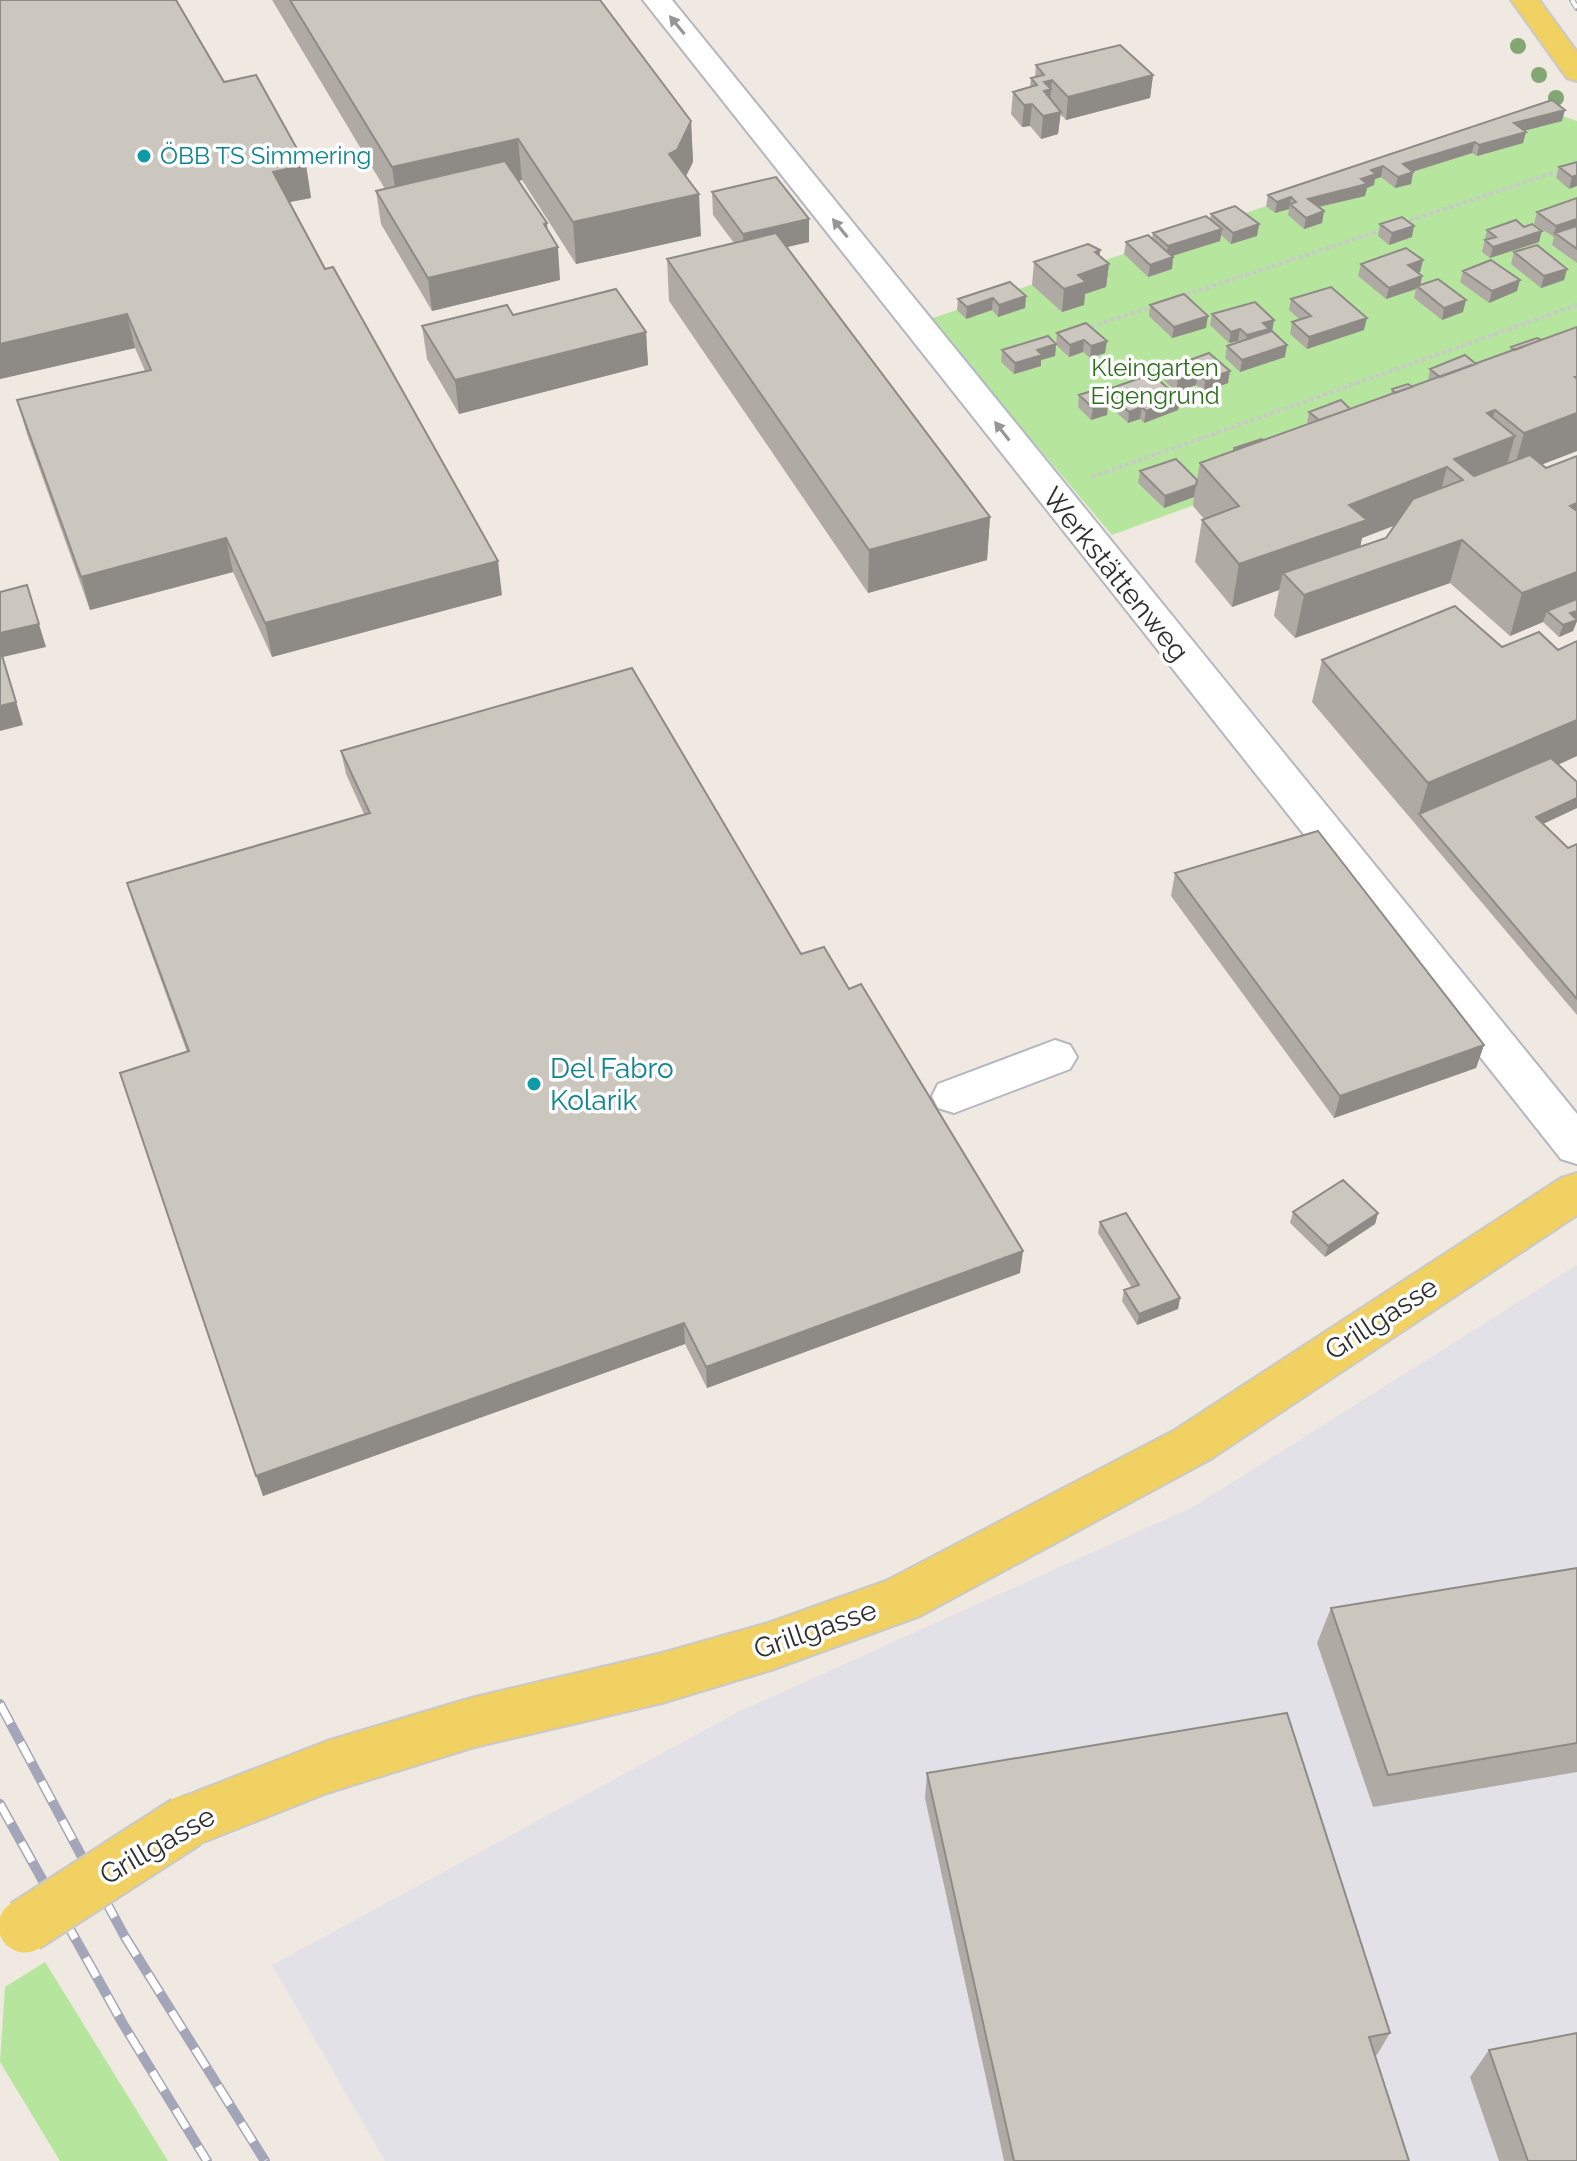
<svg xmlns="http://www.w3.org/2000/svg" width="1577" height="2161" font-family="Raleway,sans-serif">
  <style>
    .industrial { fill: #e3e1e8 }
    .green { fill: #b6e59e }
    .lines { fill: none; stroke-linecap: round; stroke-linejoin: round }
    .minor-casing { stroke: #b4b7c1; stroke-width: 4 }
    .major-casing { stroke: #c9c9c9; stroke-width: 4 }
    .path { stroke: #c9c9c9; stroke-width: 4; stroke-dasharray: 4 3; stroke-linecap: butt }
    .minor { fill: #fff; fill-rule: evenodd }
    .major { fill: #f2d163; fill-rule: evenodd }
    .rail-far1-casing { stroke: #a3a6b8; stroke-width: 6 }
    .rail-casing { stroke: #a3a6b8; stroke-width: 10 }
    .rail-far1 { stroke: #fff; stroke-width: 4; stroke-dasharray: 13; stroke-linecap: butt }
    .rail { stroke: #fff; stroke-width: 7; stroke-dasharray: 22; stroke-linecap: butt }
    .major-bridge-casing { stroke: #c9c9c9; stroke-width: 57; stroke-linecap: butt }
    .major-bridge { stroke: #f2d163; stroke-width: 53 }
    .tree { fill: #84a574 }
    .wall { fill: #afaba4; fill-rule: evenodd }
    .shaded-wall { fill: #8e8b86 }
    .building { fill: #cbc7bf; stroke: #8e8b86; stroke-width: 2 }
    .oneway { fill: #969696 }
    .culture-dot { fill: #0f9aa8; stroke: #fff; stroke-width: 3 }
    .labels { text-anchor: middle; stroke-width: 7; stroke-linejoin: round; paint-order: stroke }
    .far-culture-label { font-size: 24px; fill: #0d838f; stroke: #fff; text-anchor: start }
    .far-park-label { font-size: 24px; fill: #2c6e1b; stroke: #fff }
    .street-label { font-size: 28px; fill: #2e2e2e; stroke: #fff }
    .culture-label { font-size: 28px; fill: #0d838f; stroke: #fff; text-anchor: start }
  </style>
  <rect width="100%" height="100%" fill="#efe9e1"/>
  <path class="industrial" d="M1577,1265v896h-1192l-113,-196 466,-253 457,-206z"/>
  <path class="green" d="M1549,111l28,10v244l-465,170 -182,-216z
    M45,1962l123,199h-108l-60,-99 5,-75z"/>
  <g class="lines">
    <g class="minor-casing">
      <path id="minor" d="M643,0h29l905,1114v50l-16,-5z
        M1055,1040l15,5 7,12 -7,12 -116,44 -16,-5 -6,-12 6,-12z"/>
    </g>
    <g class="major-casing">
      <path id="major" d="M1511,0h28l38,52v29l-10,-3z
        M1577,1173v42l-368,245 -289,156 -149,54 -109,33 -191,45 -144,45 -141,56 -19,-8 -8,-19 8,-19 160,-62 144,-43 191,-45 109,-31 115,-41 289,-151 386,-252z"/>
    </g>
    <path class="path" d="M1403,223l158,-53
      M1179,297l203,-67
      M1084,329l71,-23
      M1092,477l485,-172"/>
    <use href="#minor" class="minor"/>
    <use href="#major" class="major"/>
    <g class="rail-far1-casing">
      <path id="rail-far1" d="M1572,0l5,8"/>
    </g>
    <g class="rail-casing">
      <path id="rail" d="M0,1704l125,233 140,224
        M0,1804l123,220 84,137"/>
    </g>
    <use href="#rail-far1" class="rail-far1"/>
    <use href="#rail" class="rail"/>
    <g class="major-bridge-casing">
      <path id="major-bridge" d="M25,1926l161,-104"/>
    </g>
    <use href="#major-bridge" class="major-bridge"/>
  </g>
  <g class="tree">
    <circle cx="1518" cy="46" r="8"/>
    <circle cx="1539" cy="75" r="8"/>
    <circle cx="1556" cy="98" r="8"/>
  </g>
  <path class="wall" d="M0,0l224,82 82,83 5,33 -21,4 212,393 -230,62 -39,-85 -143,38 -63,-176 -10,-34 128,-29 -10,-23 -135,31z
    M272,0h328l91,121 2,41 -7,14 15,60 -125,28 -54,-84 -4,1 30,49 12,50 -128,31 -51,-87 -5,-33 9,-2z
    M1036,65l117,10 -3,23 -84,22 -6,-6 -2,20 -17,5 -11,-13 -8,1 -11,-13 2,-22 17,-5 1,-9 4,-1z
    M1552,100l10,21 -38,10 2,1 -3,11 -46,13 -5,-3 -59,19 -2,12 -16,4 -14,-11 -6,2 -1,6 -7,3 -2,8 -46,11 5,4 -2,12 -18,6 -16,-14 1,-6 -14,4 -9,-7 2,-11z
    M1577,162l-8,27 -13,-11 3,-11z
    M712,192l97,27v23l-22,5 203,270 -3,43 -119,33 -199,-292 -2,-42 67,-16 -21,-28z
    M1577,198v65l-25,-18 2,-8 -20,-13 3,-12z
    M1211,214l48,10 -2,12 -26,8 -10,-9 -1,6 -48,15 1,1 -1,12 -24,8 -24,-23 2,-12 26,-4 1,-5 57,-14z
    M1380,224l32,13 -23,8 -11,-9z
    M1487,230l52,12 -49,16 -8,-6z
    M1100,250l-1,6 10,8 -3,23 -21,7 -1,11 -22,7 -30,-27 2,-23z
    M1514,252l53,17 -3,11 -23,8 -30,-24z
    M1423,260l-3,12 -2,1 4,3 -2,9 43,27 -21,8 -28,-22 2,-9 -30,10 -28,-23 3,-12z
    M1463,271l57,9 -3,11 -28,12 -29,-21z
    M1026,296l-1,12 -27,9 -6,-7 -26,9 -9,-9 1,-11z
    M1291,299l73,31 -57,19 -17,-15 2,-12 7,-3 -10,-9z
    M1150,305l56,23 -34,10 -23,-22z
    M1212,314l62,6 -2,11 13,26 -45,15 -15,-14 2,-12 12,-4 -1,-1 -9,2 -19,-18z
    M513,315l133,17 2,33 -189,49 -32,-55 -5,-33z
    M1086,323l19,30 -15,5 -7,-6 -14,5 -13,-12 -1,11 -14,4v6l-27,8 -13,-12 1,-12 54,-6 1,-11z
    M1577,327v124l-35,13 4,4 31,-12v165l-4,10 -14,6 -16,-15 -33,14 -60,-53 -155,55 -21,-22 5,-26 -47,17 -37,-45 7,-42 2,-1 -11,-13 1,-9 -30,11 -26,-25 2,-12 57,9 3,-17 33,-12 1,-3 29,-8 45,-16 -1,-1 2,-11 41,-3 41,-15 1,-5 20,-2 16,-6 2,-12 46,-5 34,-12 1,-5 30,-7zM1394,526l-8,12 -26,8 2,-8z
    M1209,353l19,30 -24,9 -8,-7 -20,7 -12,-12 1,-11z
    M1106,390l74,9 -2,11 -34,13 -4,-4 -12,4 -20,-18 -1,10 -16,5 -13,-13 1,-12 26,5z
    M1577,641v115l-19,9 19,43 -34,16 25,24 9,-4v171l-265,-313 10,-42 180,-13 56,3z
    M341,751l460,203 219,319 -313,115 -22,-44 -422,152 -76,-444 -53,-146 -7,-23 237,-69 -18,-40z
    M1175,873l309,172 -8,23 -142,50 -163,-222z
    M1293,1212l85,1 -3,11 -50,33 -35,-34z
    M1100,1222l80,76 -2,11 -41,16 -15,-24 2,-11 8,-2 -34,-55z
    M1577,1568v204l-204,35 -56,-164 14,-35z
    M927,1773l463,260 -13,22h-2l34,106h-405l-79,-363z
    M1489,2050l88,111h-78l-29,-84z"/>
  <path class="shaded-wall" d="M1153,75l-3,23 -84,22 2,-23z
    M1052,80l-3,31 -7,3 2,-32z
    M1032,104l-2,22 -8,1 2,-22z
    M1565,110l-3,11 -51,13 3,-11z
    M1061,112l-3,22 -17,5 2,-23z
    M691,121l2,41 -15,30 -9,-38z
    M1526,132l-3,11 -46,13 2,-11z
    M518,139l4,41 -124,29 -6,-42z
    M1475,142l-3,11 -71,22 2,-11z
    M306,165l5,33 -32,6 -6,-32z
    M1383,166l-2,11 -6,2 -1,6 -7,3 -2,8 -60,14 3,-11 53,-20 10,-9z
    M1413,172l-2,12 -16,4 3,-11z
    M1577,175v11l-8,3 3,-12z
    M699,194l2,42 -125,28 -3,-42z
    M1291,197l-2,12 -14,4 2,-11z
    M1324,211l-2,12 -18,6 2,-11z
    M809,219v23l-65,15 -1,-23z
    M1577,219v10l-22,4 -2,5 3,-12z
    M547,223l2,26 9,-2 2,33 -128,31 -4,-33z
    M1259,224l-2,12 -26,8 2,-11z
    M1414,226l-2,11 -23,8 3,-12z
    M1222,229l-2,12 -54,17 2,-12z
    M1542,231l-3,11 -49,16 3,-11z
    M1100,250l-2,18 11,-4 -3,23 -21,7 -1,11 -22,7 2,-23 31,-37z
    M1173,257l-1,12 -24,8 2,-12z
    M1423,260l-3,12 -14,5 2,-12z
    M1567,269l-3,11 -23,8 3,-12z
    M1422,276l-2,12 -3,-2 -1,3 -30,10 3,-11z
    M1520,280l-3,11 -28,12 3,-12z
    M1026,296l-1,12 -27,9 1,-12z
    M993,298l-1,12 -26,9 1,-12z
    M1466,300l-3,12 -21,8 2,-12z
    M127,314l8,34 -135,31v-35z
    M1208,316l-2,12 -34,10 2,-11z
    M1367,318l-3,12 -57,19 2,-12z
    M1274,320l-2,11 -27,16 2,-12 16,-12z
    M1240,329l-2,12 -9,2 2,-11z
    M646,332l2,33 -189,49 -4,-34z
    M1084,340l-1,12 -14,5 1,-12z
    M1107,341l-2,12 -15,5 1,-12z
    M1056,344l-1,12 -14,4v6l-27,8 1,-11 22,-13z
    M1287,345l-2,12 -45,15 2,-12z
    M1230,371l-2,12 -24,9 1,-12z
    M1198,373l-2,12 -20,7 2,-12z
    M1575,377h2v74l-65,25 12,-43z
    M1180,399l-2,11 -34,13 2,-12z
    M1108,403l-1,12 -16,5 2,-12z
    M1142,407l-2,12 -12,4 1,-11z
    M1495,410l-10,37 30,-11 -12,42 -40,2 -9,-21 33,-46z
    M1447,467l-11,42 -74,29 -5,25 -74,10 -4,17 -47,17 7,-43 110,-59z
    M1196,485l-2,12 -30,11 1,-12z
    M1577,503v37l-7,-34z
    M990,517l-3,43 -119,33 1,-43z
    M226,538l7,34 -143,38 -9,-33z
    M1462,540l-12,43 -155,55 9,-43z
    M498,561l4,34 -230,62 -7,-34z
    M1577,572v37l-30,2 -4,11 -33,14 12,-43z
    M27,585l19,62 -43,10 20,68 -23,6v-98z
    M1577,611v10l-4,10 -14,6 4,-12 7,-12z
    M1577,720v36l-151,66 -7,-8 9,-31z
    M1577,798v10l-45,21 4,-12z
    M1484,1045l-8,23 -142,50 6,-22z
    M1378,1213l-3,11 -50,33 3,-11z
    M1023,1251l-3,22 -313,115 -1,-21z
    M1180,1298l-2,11 -41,16 2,-11z
    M684,1323l1,21 -422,152 -7,-20z"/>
  <path class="building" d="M0,0h176l48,82 32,-7 50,90 -33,7 52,97 8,-2 165,294 -233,62 -39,-85 -145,39 -64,-177 134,-30 -24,-56 -127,30z
    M290,0h310l91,121 -14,29 -8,4 30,40 -126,28 -55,-83 -126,28z
    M1120,45l33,30 -85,22 -16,-17 -8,2 7,7 -7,2 17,21 -18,4 -11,-12 -8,1 -11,-13 24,-7 -6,-7 13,-3 -8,-10z
    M1552,100l13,10 -51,13 12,9 -47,13 -4,-3 -72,22 10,8 -15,5 -15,-11 -12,4 5,4 -15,5 6,5 -59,15 16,12 -18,7 -16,-14 6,-2 -5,-5 -14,5 -9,-7z
    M505,161l42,62 -3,1 14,23 -130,31 -52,-87z
    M1577,162v13l-5,2 -13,-10z
    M776,177l33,42 -66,15 -31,-42z
    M1577,198v21l-21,7 -19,-14z
    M1235,206l24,18 -26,9 -22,-19z
    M1206,216l16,13 -54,17 -15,-13z
    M1402,217l12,9 -22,7 -12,-9z
    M1516,220l8,7 8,-3 10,7 -49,16 -8,-7 11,-3 -9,-7z
    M1577,226v23l-22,-16z
    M776,233l214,284 -121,33 -202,-291z
    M1148,235l25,22 -23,8 -24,-23z
    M1088,244l12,6 -5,2 14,12 -31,11 8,7 -22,7 -30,-27z
    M1537,245l30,24 -23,7 -30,-24z
    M1406,248l17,12 -15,5 14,11 -33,12 -28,-24z
    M1491,260l29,20 -28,11 -29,-20z
    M1438,279l28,21 -22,8 -27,-22z
    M1010,282l16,14 -27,9 -6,-7 -26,9 -9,-8z
    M1331,287l36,31 -58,19 -17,-15 19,-6 -20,-17z
    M616,289l30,43 -191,48 -33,-54 85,-21 6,10z
    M1184,294l24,22 -34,11 -24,-22z
    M1255,302l19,18 -11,3 6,6 -22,6 -7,-6 -9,3 -19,-18z
    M1086,323l21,18 -16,5 -7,-6 -14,5 -13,-12z
    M1577,327v50h-2l2,2v34l-53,20 -29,-23 -8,3 28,23 -61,23 20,17 56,-21 16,13 31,-12v47l-7,3 7,5v61l-55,21 -60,-53 -158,55 -21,-22 103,-35 27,-39 50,-19 -16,-13 -98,38 18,15 -128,44 -37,-44 37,-14 -39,-43z
    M1272,331l15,14 -45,15 -15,-14z
    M1048,336l8,8 -19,6 5,5 -27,8 -13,-13z
    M1537,338l4,2 -26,10 -4,-3z
    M1209,353l21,18 -25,9 -7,-7 -20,7 -13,-11z
    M1465,355l11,9 -36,13 -10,-8z
    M1152,374l28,25 -34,12 -4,-4 -13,5 -23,-22z
    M1408,384l4,3 -17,6 -3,-4z
    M1095,390l13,13 -15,5 -14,-13z
    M1341,400l9,9 -31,11 -10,-8z
    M1262,439l1,1 -28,10 -1,-2z
    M1176,459l21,21 -1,5 -31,11 -25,-25z
    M27,585l12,39 -39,9v-41z
    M1577,599v12l-7,2 7,7 -14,5 -16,-14z
    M1455,606l47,41 37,-15 19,18 19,-9v79l-149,63 -106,-123z
    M0,649l16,53 -16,4z
    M632,668l169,286 23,-7 25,42 12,-5 162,267 -317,116 -22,-44 -428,153 -136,-403 69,-22 -62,-168 243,-70 -29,-62z
    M1551,758l26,24v16l-41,19 32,31 9,-4v155l-158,-185z
    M1318,831l166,214 -144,51 -165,-223z
    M1343,1180l35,33 -50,33 -35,-34z
    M1126,1213l54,85 -41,16 -15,-24 15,-5 -39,-63z
    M1577,1568v175l-189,32 -57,-167z
    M1287,1713l103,320 -21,4 40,124h-395l-87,-388z
    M1577,2033v128h-49l-39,-111z"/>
  <defs><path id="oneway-solid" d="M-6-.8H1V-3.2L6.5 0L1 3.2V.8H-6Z" transform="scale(2)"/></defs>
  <g class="oneway">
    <use href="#oneway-solid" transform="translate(677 25) rotate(-129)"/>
    <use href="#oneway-solid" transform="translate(840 228) rotate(-129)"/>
    <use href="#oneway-solid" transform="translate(1002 431) rotate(-128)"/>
  </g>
  <g class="culture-dot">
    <circle cx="144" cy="156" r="8"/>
    <circle cx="534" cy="1084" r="8"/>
  </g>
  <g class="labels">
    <g class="far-culture-label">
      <text x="160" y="164">ÖBB TS Simmering</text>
    </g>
    <g class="far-park-label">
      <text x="1155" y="376">Kleingarten<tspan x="1155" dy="28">Eigengrund</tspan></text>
    </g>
    <g class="street-label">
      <text transform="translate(1116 574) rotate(51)" y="10">Werkstättenweg</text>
      <text transform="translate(1381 1318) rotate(-33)" y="10">Grillgasse</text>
      <text transform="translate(815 1629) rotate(-19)" y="10">Grillgasse</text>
      <text transform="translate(157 1845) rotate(-30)" y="10">Grillgasse</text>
    </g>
    <g class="culture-label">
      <text x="550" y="1078">Del Fabro<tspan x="550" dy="32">Kolarik</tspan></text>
    </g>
  </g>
</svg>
